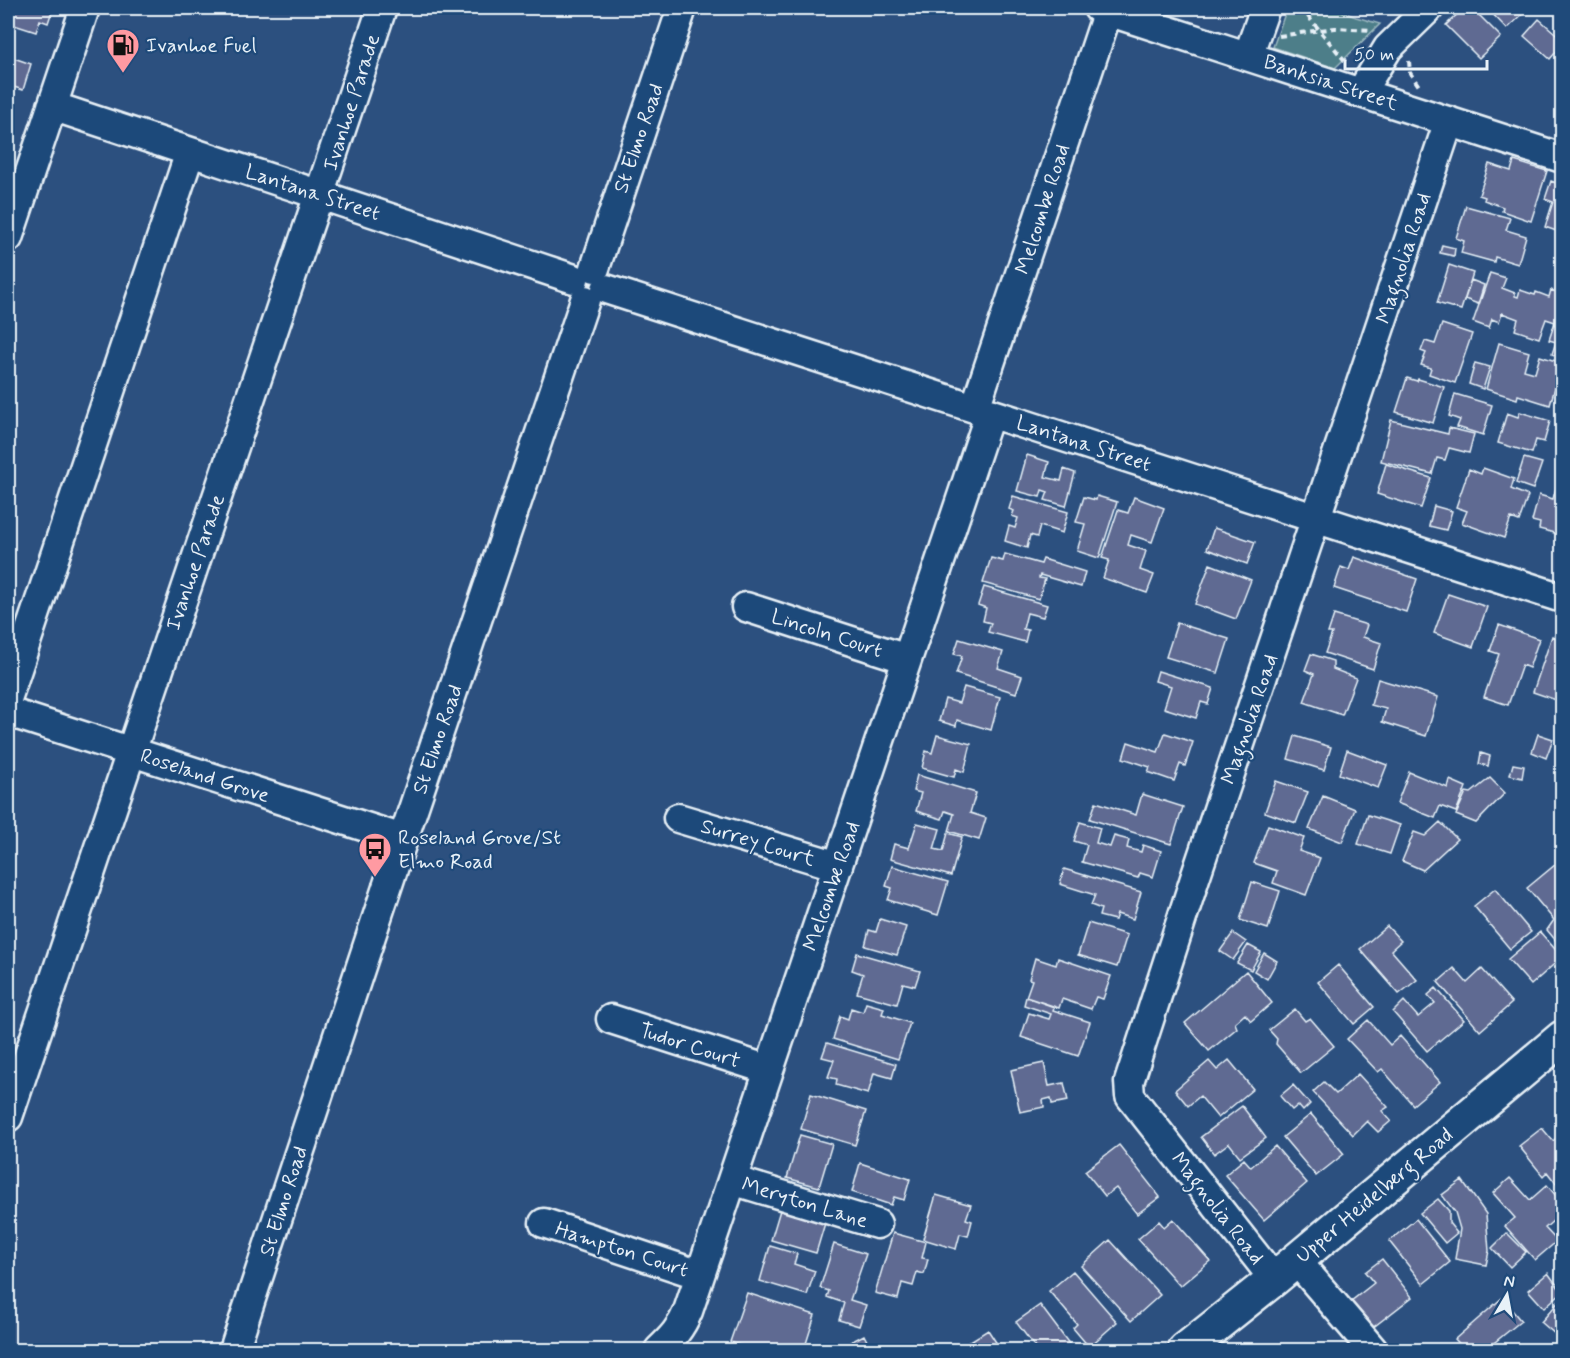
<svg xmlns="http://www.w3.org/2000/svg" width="1570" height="1358" font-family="Mynerve,sans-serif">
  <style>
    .green { fill: #4e7e89; stroke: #9bb8c0; stroke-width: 1.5 }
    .building { fill: #5f6a92; stroke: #e8f1f8; stroke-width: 1.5 }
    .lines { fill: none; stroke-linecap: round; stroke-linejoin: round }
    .minor-casing { stroke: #e8f1f8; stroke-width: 33 }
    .major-casing { stroke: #e8f1f8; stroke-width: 38 }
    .path { stroke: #e8f1f8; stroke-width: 4; stroke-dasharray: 6 4.5; stroke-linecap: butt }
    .minor { stroke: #1f4a7a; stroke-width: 28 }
    .major { stroke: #1f4a7a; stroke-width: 33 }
    .labels { text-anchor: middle; stroke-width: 4.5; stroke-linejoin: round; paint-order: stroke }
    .poi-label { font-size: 21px; fill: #e8f1f8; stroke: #1f4a7a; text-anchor: start }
    .street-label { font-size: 21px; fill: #e8f1f8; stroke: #1f4a7a }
  </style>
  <rect width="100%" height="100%" fill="#2c507f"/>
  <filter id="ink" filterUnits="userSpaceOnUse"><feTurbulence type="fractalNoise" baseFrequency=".0167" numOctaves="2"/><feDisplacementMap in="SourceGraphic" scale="12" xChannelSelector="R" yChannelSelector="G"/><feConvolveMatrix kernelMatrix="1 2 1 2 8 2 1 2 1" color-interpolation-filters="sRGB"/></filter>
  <g filter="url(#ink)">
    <path class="green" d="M1287,8h45l24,9 24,7 -45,44 -62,-21z"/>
    <path class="building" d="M8,8h45l-5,15 -8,-3 -4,12 -28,-9z
      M1464,8h8l29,29 -22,21 -33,-33z
      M1487,8h42l-22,21z
      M1539,19l23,20v6l-12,14 -26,-23z
      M8,56l23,8 -8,26 -15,-5z
      M1514,161l33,10 -16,50 -29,-10 1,-4 -19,-7 1,-3 -6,-2 10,-31 22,7z
      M1551,181l11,4v48l-17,-6 8,-25 -8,-3z
      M1466,206l44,12 -4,12 20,6 -8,28 -23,-7 -1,5 -33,-9 3,-12 -8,-3z
      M1442,245l13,3 -1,8 -14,-3z
      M1449,265l24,8 -12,37 -24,-7z
      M1490,273l16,5 -4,10 13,5v3l3,1 2,-7 15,5 1,-3 13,5 2,-7 11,4v64l-10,-4 4,-12 -7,-2 6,-18 -9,-3 -7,19 -24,-8 3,-11 -16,-6 -3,9 -7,-3 -3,9 -16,-6z
      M1471,280l13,5 -6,19 -13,-5z
      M1442,324l30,10 -17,49 -26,-9 2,-6 -10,-3 5,-12 -5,-2 4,-10 10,3z
      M1499,343l30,9 -5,18 11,3 5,-17 22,7 -12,42 -32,-10 -1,4 -31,-10z
      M1475,363l15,4 -7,22 -14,-5z
      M1407,378l10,3 1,-2 26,8 -11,36 -37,-11z
      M1455,394l37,11 -9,30 -26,-8 3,-7 -11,-4z
      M1520,412l30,9 -6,21 -8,-2 -4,13 -34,-10 9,-30 11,4z
      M1391,420l57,14 1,-6 25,6 -5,19 -20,-5 -4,12 -8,-2 -5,16 -51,-13z
      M1027,455l22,7 -4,15 16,4 3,-12 11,4 -9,33 -21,-6 3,-8 -6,-2 -2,7 -23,-6z
      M1524,458l18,5 -9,26 -17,-6z
      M1386,464l45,14 -10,30 -44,-14z
      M1483,468l31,11 -3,10 17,7 -9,25 -8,-3 -7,20 -42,-15 5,-12 -11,-4 13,-38 12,5z
      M1560,474l2,1v60l-23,-6 1,-6 -8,-2 7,-26 14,4z
      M1013,496l55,16 -6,21 -22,-7 -3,11 -7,-2 -3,13 -22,-7 4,-15 6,2 3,-10 -6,-2 2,-5 -5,-2z
      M1097,496l20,6 -18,56 -22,-7 8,-27 -9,-2 8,-25 12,3z
      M1134,497l30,11 -12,34 -21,-7 -3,10 18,6 -6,19 14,5 -7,18 -44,-15 6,-18 -7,-2 16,-48 10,3z
      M1434,506l18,5 -6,19 -17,-4z
      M1214,528l41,14 -8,22 -40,-15z
      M1005,554l36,10 2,-5 42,13 -4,15 -41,-12 -1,3 6,1 -6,20 -56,-16 8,-25 12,3z
      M1354,557l63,22 -11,33 -72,-24 7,-21 8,3z
      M1210,564l41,16 -15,39 -41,-15z
      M984,587l63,18 -4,12 -16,-4 -4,16 5,1 -3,12 -37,-10 3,-9 -8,-2 3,-13 -8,-3z
      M1448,594l39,13 -14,40 -39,-14z
      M1334,615l33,10 -4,12 18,6 -8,26 -48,-16 7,-20h-4z
      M1177,623l52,16 -11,34 -52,-16z
      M1499,625l40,14 -10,29 -7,-3 -14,40 -24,-8 15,-43 -9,-3z
      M1552,636l10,4v62l-29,-10z
      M959,639l44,13 -5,16 24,8 -6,17 -60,-19 6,-18 -8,-2z
      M1311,654l22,7v8l23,9 -14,37 -38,-13 10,-28 -9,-4z
      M1158,671l55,17 -5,16 -7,-2 -5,16 -32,-10 7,-22 -16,-5z
      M1378,679l60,18 -12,39 -44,-14 4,-13 -15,-4z
      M964,687l36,10 -9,33 -34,-10 -1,6 -17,-5 6,-22 14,4z
      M1165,733l28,9 -8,24 -5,-2 -6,17 -26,-9 2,-5 -27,-9 5,-16 30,10z
      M1538,734l15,5 -7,19 -14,-6z
      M937,735l34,9 -7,28 -8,-3 -2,8 -32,-9 4,-17 6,2z
      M1295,736l36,11 -7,23 -36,-11z
      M1347,750l40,15 -9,23 -39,-14z
      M1481,753l9,3 -2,10 -9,-2z
      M1513,764l11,2 -2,12 -12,-3z
      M1409,772l39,16 2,-8 16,7 -10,25 -16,-6 -5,12 -38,-15z
      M917,775l59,18 -6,20 16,5 -7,22 -30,-9 5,-17 -9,-3 -3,8 -26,-8 5,-18 -8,-2z
      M1490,778l15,15 -29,30 -20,-8 10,-23 5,1z
      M1276,781l32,11 -12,31 -31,-11z
      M1142,794l41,13 -12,37 -81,-25 6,-17 40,13z
      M1323,796l32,13 -13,33 -33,-13z
      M1368,815l32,10 -10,29 -32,-10z
      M1080,822l20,6 -4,15 14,4 4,-11 15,4 -2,8 14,4 2,-7 18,6 -8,26 -13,-4 -2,5 -56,-16 5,-17 -13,-4z
      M1440,822l17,17 -34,31 -21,-9 12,-29 11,4z
      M917,823l23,6 -6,20 9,2 5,-18 14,4 -11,39 -61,-17 4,-15 15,4z
      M1268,825l36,13 -5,13 21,7 -14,37 -33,-12 4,-12 -23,-8z
      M1561,860l1,2v86l-15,-18 7,-10 -27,-32z
      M892,866l56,16 -10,33 -50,-15 4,-12 -6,-2z
      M1064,869l77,23 -8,27 -16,-5 -2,6 -16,-4 2,-7 -10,-4 4,-10 -35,-11z
      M1252,882l28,9 -12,38 -28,-9z
      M1495,889l36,43 -21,17 -36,-43z
      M880,919l26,8 -9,28 -32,-9 4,-16 7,2z
      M1088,923l39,12 -10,32 -39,-12z
      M1387,926l14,15 -10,9 26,30 -18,14 -39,-45z
      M1540,932l22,25 -31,28 -23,-26z
      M1233,933l13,9 -13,18 -13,-9z
      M1248,945l13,7 -10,18 -14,-7z
      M857,953l63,18 -5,15 -12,-3 -6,21 -40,-11 6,-19 -11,-4z
      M1264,953l13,8 -10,18 -13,-8z
      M1035,958l21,7 2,-7 53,18 -8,23 -7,-2 -5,12 -29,-10 -3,9 -33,-11 6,-17 -3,-1z
      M1338,965l36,42 -20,17 -36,-42z
      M1454,968l13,15 15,-14 30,34 -32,28 -42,-49z
      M1246,971l26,32 -21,18 -6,-7 -10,9 2,5 -28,23 -24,-28z
      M1436,988l28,32 -37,31 -34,-39 11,-11 14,16 17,-14 -7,-8z
      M1026,997l28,10 -1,3 37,12 -12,34 -57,-19 8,-24 20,6 2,-5 -27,-9z
      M866,1003l18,5 -2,6 28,9 -12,36 -65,-20 7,-23 8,3 3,-11 12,4z
      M1295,1009l10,12 5,-3 24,28 -33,27 -25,-29 1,-5 -8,-9z
      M1368,1020l22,25 10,-9 40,46 -27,23 -31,-36 -4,3 -31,-33z
      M827,1043l69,21 -4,14 -18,-5 -6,21 -32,-9 1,-6 -9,-2 6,-17 -12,-3z
      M1229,1060l24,29 -35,29 -18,-22 -12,10 -13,-16 34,-29 8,9z
      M1044,1063l5,23 15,-3 4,18 -16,3 -1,-6 -8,2 1,7 -24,5 -9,-42z
      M1358,1074l30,33 -6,4 9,10 -13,11 -11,-11 -14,14 -40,-43 11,-10 12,12z
      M1293,1085l17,19 -7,7 -5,-6 -6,5 -12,-14z
      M811,1094l55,17 -11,34 -54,-16z
      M1242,1106l24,32 -26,19 -11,-14 -15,11 -13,-17z
      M1311,1114l33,40 -28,22 -33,-39z
      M1542,1128l11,13 9,-8v58l-15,-19 -4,4 -24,-30z
      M800,1135l32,9 -13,43 -32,-9z
      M1119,1145l41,52 -23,17 -21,-26 -11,8 -20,-25z
      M1275,1146l32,37 -43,37 -39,-45 19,-16 7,8z
      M860,1163l50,16 -6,21 -10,-3 -3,8 -39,-13z
      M1510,1178l20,22 17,-15 15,18v10l-17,15 12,13 -22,19 -30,-34 10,-8 -22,-25z
      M1462,1180l24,34 3,37 -3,14 -31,-6 5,-30 -5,-17 -13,-17z
      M936,1195l35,10 -5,14 6,2 -4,15 -8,-2 -4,15 -33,-10z
      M1438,1199l11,12v12l8,10 -12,10 -25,-30z
      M783,1200l23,7 -3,10 22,6 -9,30 -45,-13z
      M1173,1219l37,42 -30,25 -42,-47 21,-18 5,6z
      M1416,1219l34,43 -27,22 -34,-43z
      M893,1233l33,9 -4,16 6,1 -4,15 -7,-2 -4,14 -11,-3 -4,16 -23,-6z
      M1507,1233l19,19 -16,15 -18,-19z
      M1110,1240l50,55 -29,26 -50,-55z
      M834,1244l32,10 -16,46 16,5 -7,21 -20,-6 5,-17 -17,-6 2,-6 -9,-3z
      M770,1246l27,8 -3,10 21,7 -8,24 -47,-14z
      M1382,1259l30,38 -41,32 -21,-27 24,-19 -9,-11z
      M1073,1271l44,51 -28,25 -16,-19 4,-4 -28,-33z
      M1548,1273l14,19 -18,16 -16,-18z
      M747,1293l68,22 -11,35h-48l-26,-8z
      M1502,1298l19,23 -36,29h-20l-10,-11z
      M1561,1299l1,2v39l-21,-18z
      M1040,1305l33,44 -2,1h-34l-21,-28z
      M988,1330l13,20h-45z
      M864,1335l7,14 11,-6 3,7h-39l-3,-4z"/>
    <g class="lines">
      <g class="minor-casing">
        <path id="minor" d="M1098,8l464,150
          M1248,56l17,-48
          M1361,92l27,-44 41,-40
          M52,106l522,173
          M8,238l77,-230
          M595,268l87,-260
          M606,289l956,309
          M975,408l133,-397
          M746,607l161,52
          M8,696l182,-544
          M8,712l395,127
          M678,818l160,48
          M611,1019l158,51
          M8,1117l374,-1109
          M732,1180l145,44
          M544,1223l156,52
          M1296,1260l77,90
          M1274,1279l-144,-183 -1,-14 66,-204 254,-757
          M234,1350l169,-511 182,-539
          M659,1350c13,-12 22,-22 29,-39l302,-898"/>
      </g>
      <g class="major-casing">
        <path id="major" d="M1185,1350l89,-71 288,-241"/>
      </g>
      <path class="path" d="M1301,8l45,54
        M1279,36l56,-8 37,2
        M1409,61l1,12 9,13"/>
      <use href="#minor" class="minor"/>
      <use href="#major" class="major"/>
    </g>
  </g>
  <defs>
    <g id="fuel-pin" transform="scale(1.725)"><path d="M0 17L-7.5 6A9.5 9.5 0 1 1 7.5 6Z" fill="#ff9aa2" stroke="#1f4a7a"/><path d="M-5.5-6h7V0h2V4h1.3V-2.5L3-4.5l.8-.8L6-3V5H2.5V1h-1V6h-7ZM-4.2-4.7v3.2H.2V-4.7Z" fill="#111"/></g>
    <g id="bus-pin" transform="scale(1.725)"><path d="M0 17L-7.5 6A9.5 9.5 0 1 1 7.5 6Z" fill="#ff9aa2" stroke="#1f4a7a"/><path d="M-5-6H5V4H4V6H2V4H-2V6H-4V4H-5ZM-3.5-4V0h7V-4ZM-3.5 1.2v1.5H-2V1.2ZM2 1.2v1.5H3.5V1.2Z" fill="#111"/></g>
  </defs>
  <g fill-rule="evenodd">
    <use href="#fuel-pin" x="123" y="45"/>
    <use href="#bus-pin" x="375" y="849"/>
  </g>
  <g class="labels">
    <g class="poi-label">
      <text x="146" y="52">Ivanhoe Fuel</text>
      <text x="398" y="844">Roseland Grove/St<tspan x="398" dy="24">Elmo Road</tspan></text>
    </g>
    <g class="street-label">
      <text transform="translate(1331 82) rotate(18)" y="7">Banksia Street</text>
      <text transform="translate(351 102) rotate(-72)" y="7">Ivanhoe Parade</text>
      <text transform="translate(638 138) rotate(-71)" y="7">St Elmo Road</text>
      <text transform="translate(313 192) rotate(18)" y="7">Lantana Street</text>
      <text transform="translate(1042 209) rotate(-72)" y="7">Melcombe Road</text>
      <text transform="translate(1403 258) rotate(-72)" y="7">Magnolia Road</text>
      <text transform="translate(1084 443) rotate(18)" y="7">Lantana Street</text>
      <text transform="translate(195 562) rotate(-71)" y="7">Ivanhoe Parade</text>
      <text transform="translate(827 633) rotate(18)" y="7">Lincoln Court</text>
      <text transform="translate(1249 719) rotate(-71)" y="7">Magnolia Road</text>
      <text transform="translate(437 739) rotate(-71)" y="7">St Elmo Road</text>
      <text transform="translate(205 775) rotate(18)" y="7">Roseland Grove</text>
      <text transform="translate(758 842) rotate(17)" y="7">Surrey Court</text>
      <text transform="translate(831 886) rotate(-71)" y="7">Melcombe Road</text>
      <text transform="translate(690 1045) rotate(18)" y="7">Tudor Court</text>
      <text transform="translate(1374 1195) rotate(-40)" y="7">Upper Heidelberg Road</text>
      <text transform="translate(283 1201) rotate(-72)" y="7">St Elmo Road</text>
      <text transform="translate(805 1202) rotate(17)" y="7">Meryton Lane</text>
      <text transform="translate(1218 1208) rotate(52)" y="7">Magnolia Road</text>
      <text transform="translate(622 1249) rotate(18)" y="7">Hampton Court</text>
    </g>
  </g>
  <rect width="1570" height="1358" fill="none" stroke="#1f4a7a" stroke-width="30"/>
  <rect x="15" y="15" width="1540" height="1328" fill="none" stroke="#e8f1f8" stroke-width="2" filter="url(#ink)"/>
  <g transform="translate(1507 1295) rotate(10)" stroke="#1f4a7a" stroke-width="4.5" paint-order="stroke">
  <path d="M0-4.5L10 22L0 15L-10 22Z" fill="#e8f1f8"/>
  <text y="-9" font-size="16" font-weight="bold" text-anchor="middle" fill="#e8f1f8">N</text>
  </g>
  <path d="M1345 60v9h142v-9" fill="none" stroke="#e8f1f8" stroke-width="3"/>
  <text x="1354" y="60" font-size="18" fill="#e8f1f8" stroke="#1f4a7a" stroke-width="4.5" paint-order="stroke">50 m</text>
</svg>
